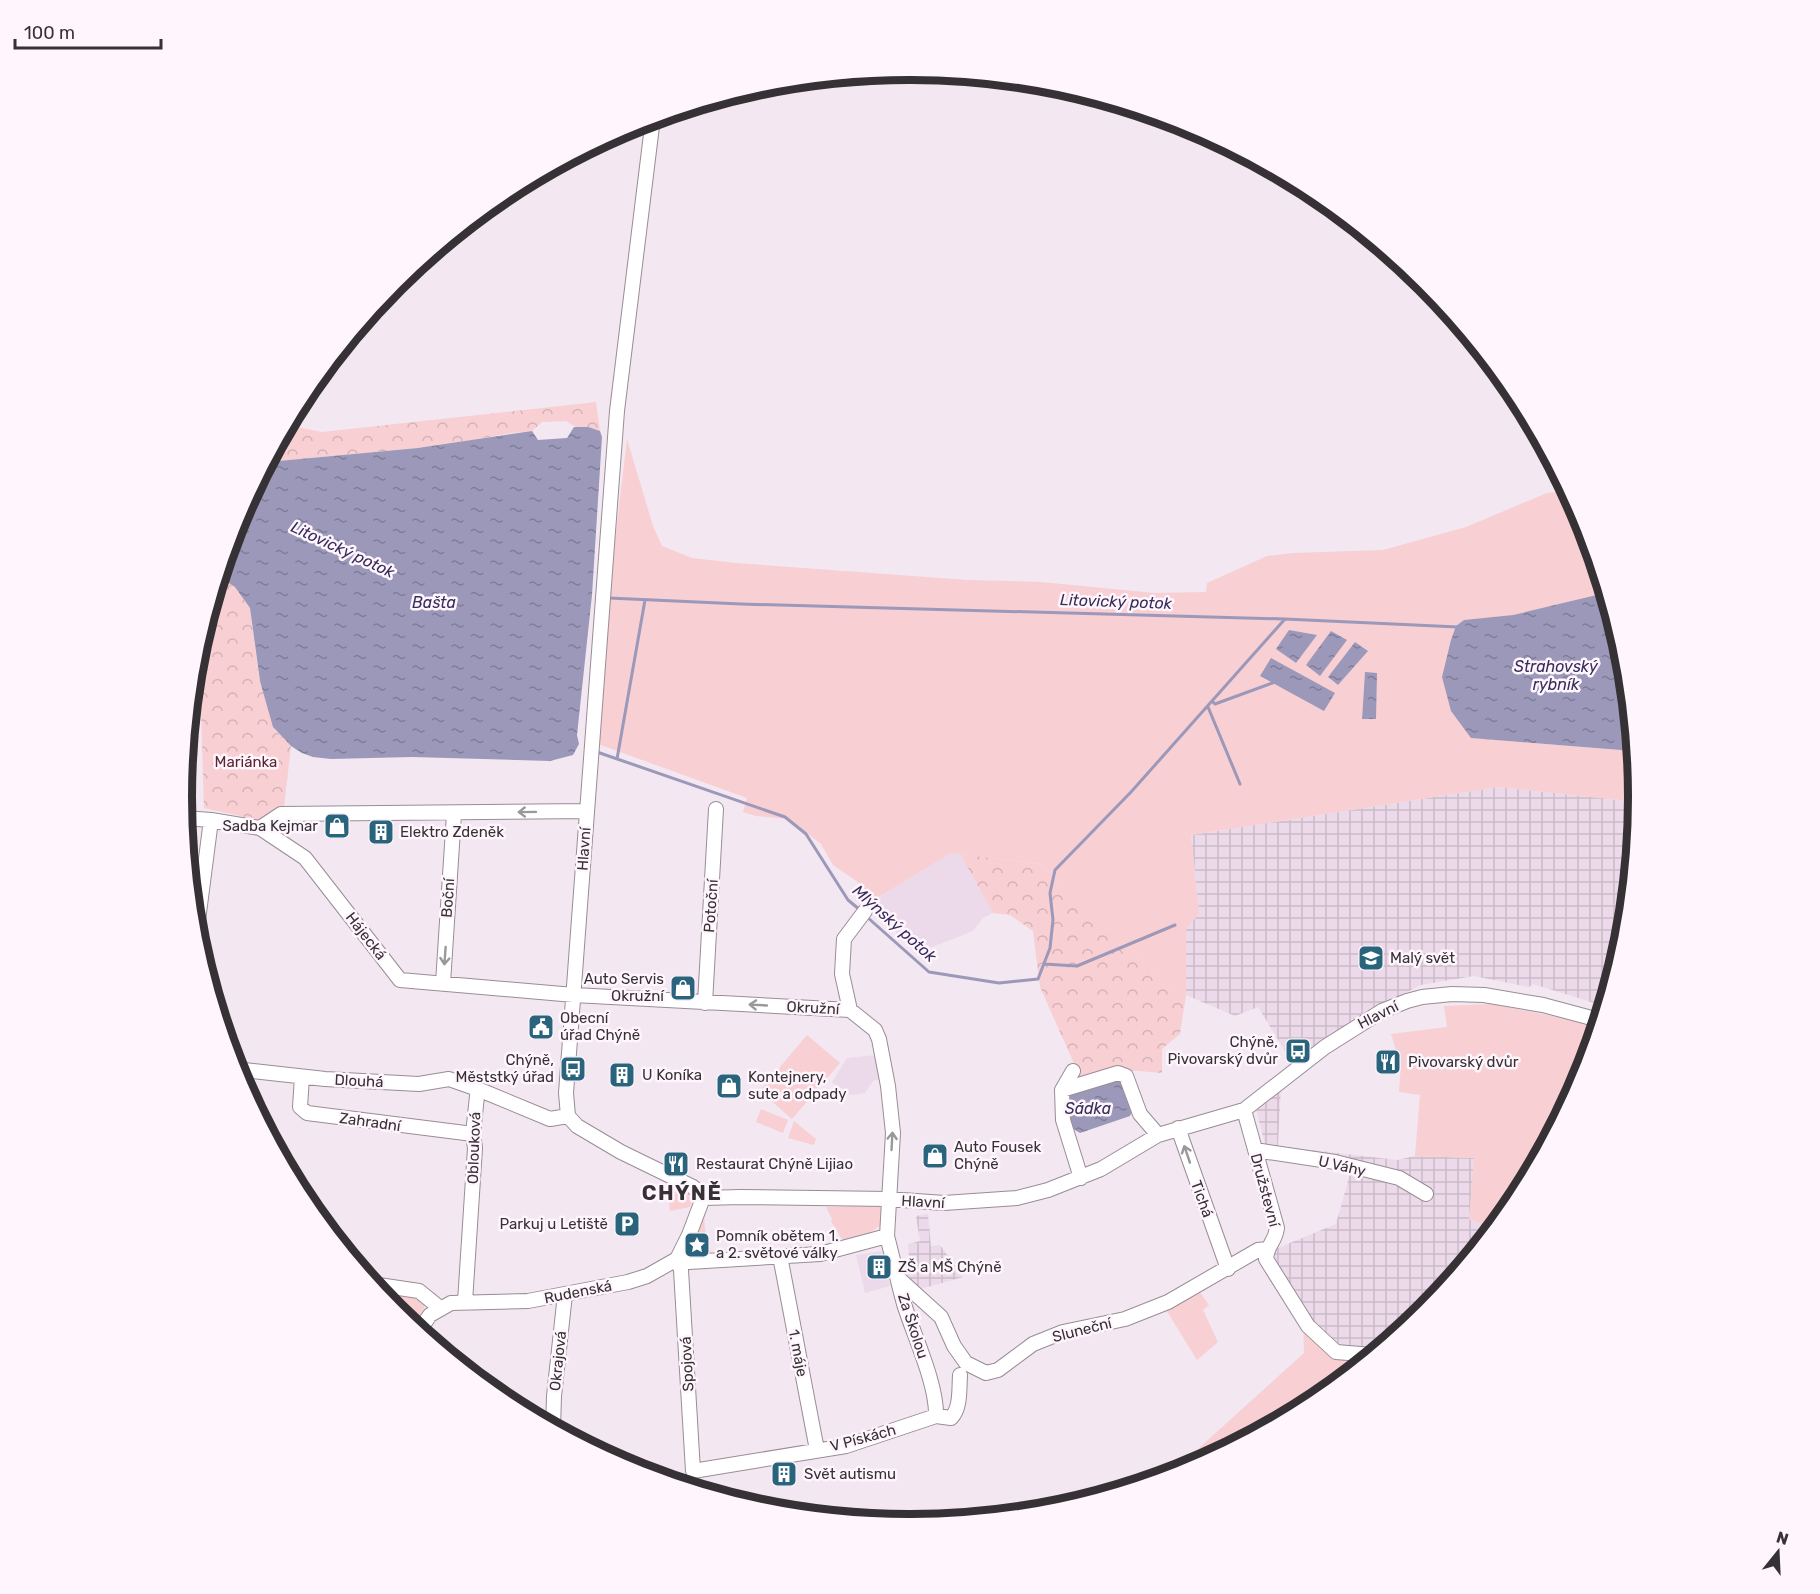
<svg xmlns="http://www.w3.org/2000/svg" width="1820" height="1594" font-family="Rubik,sans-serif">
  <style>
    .built { fill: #ecdaea }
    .industrial { fill: url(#industrial-grid) }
    .green { fill: #f8cfd3; fill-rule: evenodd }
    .forest { fill: url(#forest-crowns) }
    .water { fill: url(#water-ripples) }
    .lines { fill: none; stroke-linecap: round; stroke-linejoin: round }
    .stream { stroke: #9b98b9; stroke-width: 3 }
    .minor-casing { stroke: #988d96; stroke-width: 16 }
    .minor { stroke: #fff; stroke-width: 14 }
    .oneway { stroke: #9a989a }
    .labels { text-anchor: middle; stroke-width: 5; stroke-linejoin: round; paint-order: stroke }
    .park-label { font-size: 15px; fill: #5a252e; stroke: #fff5fd }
    .poi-label { font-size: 15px; fill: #363135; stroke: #fff5fd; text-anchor: start }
    .street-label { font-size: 15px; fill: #363135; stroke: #fff5fd }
    .water-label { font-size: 16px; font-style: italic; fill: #362d5b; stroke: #fff5fd }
    .district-label { font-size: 21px; font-weight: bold; letter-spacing: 1.5px; fill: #363135; stroke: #fff5fd }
    .rim { fill: none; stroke: #363135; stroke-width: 8 }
  </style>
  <defs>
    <pattern id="industrial-grid" width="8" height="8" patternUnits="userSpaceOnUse" patternTransform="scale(1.5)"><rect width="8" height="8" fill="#ecdaea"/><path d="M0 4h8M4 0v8" fill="none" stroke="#cbbcc9"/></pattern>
    <pattern id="forest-crowns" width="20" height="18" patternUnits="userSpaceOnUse" patternTransform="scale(1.5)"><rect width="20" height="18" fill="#f8cfd3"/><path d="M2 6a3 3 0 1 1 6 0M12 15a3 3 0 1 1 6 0" fill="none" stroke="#d5b2b6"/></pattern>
    <pattern id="water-ripples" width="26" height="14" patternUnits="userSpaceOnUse" patternTransform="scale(1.5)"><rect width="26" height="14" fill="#9b98b9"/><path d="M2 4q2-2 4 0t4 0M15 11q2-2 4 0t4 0" fill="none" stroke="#7f7d97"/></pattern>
  </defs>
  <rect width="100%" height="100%" fill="#f3e7f1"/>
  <path class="built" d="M951,853l9,1 33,59 -10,5 -10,13 -56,22 -45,-45v-7z
    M876,1055l6,24 -9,2 -8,12 -14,2 -19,-13 15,-24z
    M882,1251l8,35 -25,7 -9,-38z"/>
  <path class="industrial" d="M1498,787l140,15 -14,137 -20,67 -71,-22 -4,3 -55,-11 -53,9 -57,29 -74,51 -3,-11 -29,-47 -23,9 -49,-21v-65l13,-17 -8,-78z
    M1281,1086l-3,60 119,14 18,-4 60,2 -6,61 25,9 -69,84 -47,38 -42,-1 -33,-35 -32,-54 2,-10 63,-26 15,-54 -83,-13 -12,-48z
    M928,1214l3,32 9,-1 23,32 -46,13 -11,-15 8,-3 -5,-15 -1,-13 12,-3 -4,-25z"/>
  <path class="green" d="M627,439l26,87 9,20 30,12 44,5 232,17 73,2 114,11 51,-1 1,-9 60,-27 26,-3 90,-3 83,-23 81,-34 21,-2 15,28 22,74 -92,22 -49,5 7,118 162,13 5,51 -140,-15 -307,48 8,78 -13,17v65l-13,-6 -133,-125 -89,-11 -79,48 -10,-16 -29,-20 -12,-21 -33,-25 -32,-3 -13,-4 4,-14 -149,-54 17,-203zM1355,642l12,9 -29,34 -10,-8zM1365,672l11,47h-14z
    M1492,1004l106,21 -16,51 -67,126 -21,26 -25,-9 5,-61 -59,-2 5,-61 -21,-3 2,-27 -10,-31 56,-7 -3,-21z
    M807,1035l33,28 -48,56 -32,-28z
    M761,1109l27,11 -5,13 -27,-11z
    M794,1121l22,18 -2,6 -26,-7z
    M667,1188h16l6,6 3,9 -2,4 -20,4z
    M708,1205c0,4 -2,7 -3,10 -2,11 2,27 6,37l-15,2 -2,5 -9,-3z
    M880,1206l4,16c-12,12 -25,16 -41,19l-12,-20 1,-2 -6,-12z
    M376,1289c11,1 47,4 48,17 1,6 -6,16 -9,22l-20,-16z
    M1199,1291l10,14 -6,5 15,32 -21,18 -32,-52z
    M1303,1314l33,35 42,1 -64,53 -126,67 -20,6 136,-123z"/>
  <path class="forest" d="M596,402l4,29c-14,-4 -22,-1 -34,-10l-24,1 -10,9 -21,2 -72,13 -171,16 19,-37 35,7z
    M220,577l15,10 15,21 9,69 16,53 16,16 -7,61 -26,13 -54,-12 -5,-164z
    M960,854l80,10 133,125 13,6 -6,39 -18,15v24l-35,-3 -47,7 -40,-90 -7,-56 -23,-16 -17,-2z"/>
  <path class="water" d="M574,427h14l12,4 2,6 -10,158 -15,140 2,9 -6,11 -23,6 -138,-4 -81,2 -18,-2 -11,-4 -11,-7 -18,-19 -13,-46 -10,-73 -15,-21 -15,-10 18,-59 30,-56 150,-14 114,-17 6,9 29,-2z
    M1605,593l19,62 9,96 -162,-13 -20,-27 -9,-34 9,-37 5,-14 8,-6 49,-5z
    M1289,630l28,5 -21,28 -20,-14z
    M1331,631l16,9 -27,36 -14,-11z
    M1355,642l13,9 -30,34 -10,-8z
    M1271,658l64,35 -11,18 -64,-35z
    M1365,672l12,1 -1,46h-14z
    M1118,1079l7,4 8,26 -3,7 -50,17 -10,-6 -4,-31 6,-5z"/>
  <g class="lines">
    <path class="stream" d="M609,598l132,6 544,15 173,8
      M1212,701l3,3 60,-22
      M1208,707l32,77
      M597,752l188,65 21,17 42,66 12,10
      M617,759l28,-159
      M867,917l62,55 70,11 39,-4 12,-31 3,-28 -3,-27 5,-23 76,-78 154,-173
      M1044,964l33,2 98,-41"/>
    <g class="minor-casing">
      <path id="minor" d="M653,118l-36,293 -51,682 2,23 9,10 44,26 72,35 10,11
        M184,818l27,2 49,8 45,30 95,122 174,15 276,15 25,20 4,9 9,47 5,47 -6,103 -67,18 -131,8 -12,-3
        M260,828l21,-14 305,-3
        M196,936l15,-116
        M443,983l11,-169
        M705,1003l11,-194
        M850,1010l-8,-36 2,-35 21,-28
        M235,1069l90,10 94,5 30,-5 31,11
        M1073,1071l-11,19 1,30 18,58
        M302,1077l-2,30 7,6 166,21
        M1062,1090l56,-17 8,3 14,38 18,21
        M1244,1110l33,118c-2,15 -10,16 -11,31l42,67 28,26 37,3
        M1178,1128l50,141
        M1255,1150l80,12 64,16 27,16
        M703,1198l38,-1 147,2 56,4 73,-5 31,-8 53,-21 57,-34 86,-25 81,-63 57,-36 25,-10 15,-4 30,-3 32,1 59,10 56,15
        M887,1236c6,23 11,46 17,68 10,32 33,80 32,112
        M780,1256l37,194
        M677,1259l4,11 12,201 153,-25 90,-30 15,2c10,-10 8,-29 9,-43
        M898,1278l43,39 13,29 12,17 20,10 12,-3 35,-26 30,-12 62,-13 43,-17 90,-52 9,-1
        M372,1284l47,7 21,17
        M465,1302l10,-154 -2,-14 4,-38 3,-6 70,29 18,-3
        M419,1331l11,-16 21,-12 77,-2 100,-19 19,-6 30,-17 12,-24 14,-37
        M553,1428l1,-32 11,-102"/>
    </g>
    <use href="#minor" class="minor"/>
  </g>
  <defs><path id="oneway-shaft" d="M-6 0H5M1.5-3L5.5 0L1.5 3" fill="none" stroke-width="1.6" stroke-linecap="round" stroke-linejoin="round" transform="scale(1.5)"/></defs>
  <g class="oneway">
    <use href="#oneway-shaft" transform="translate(527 812) rotate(179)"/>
    <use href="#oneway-shaft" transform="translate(445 956) rotate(94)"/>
    <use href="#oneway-shaft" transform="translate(758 1005) rotate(-177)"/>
    <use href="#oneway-shaft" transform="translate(892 1141) rotate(-87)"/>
    <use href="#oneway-shaft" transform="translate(1187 1154) rotate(-109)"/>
  </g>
  <defs>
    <g id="shop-square" transform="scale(1.35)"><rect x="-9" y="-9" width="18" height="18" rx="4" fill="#29647c" stroke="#fff5fd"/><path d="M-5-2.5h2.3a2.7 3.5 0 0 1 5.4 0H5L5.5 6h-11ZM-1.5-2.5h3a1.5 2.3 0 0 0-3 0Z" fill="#fff"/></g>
    <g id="building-square" transform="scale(1.35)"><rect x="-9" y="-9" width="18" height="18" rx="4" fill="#29647c" stroke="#fff5fd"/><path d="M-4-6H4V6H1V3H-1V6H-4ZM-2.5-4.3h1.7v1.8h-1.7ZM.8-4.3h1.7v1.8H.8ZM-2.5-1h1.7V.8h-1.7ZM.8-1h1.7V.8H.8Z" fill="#fff"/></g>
    <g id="school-square" transform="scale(1.35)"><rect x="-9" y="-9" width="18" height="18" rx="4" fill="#29647c" stroke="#fff5fd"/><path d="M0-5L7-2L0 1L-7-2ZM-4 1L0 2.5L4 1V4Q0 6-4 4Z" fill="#fff"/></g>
    <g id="civic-square" transform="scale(1.35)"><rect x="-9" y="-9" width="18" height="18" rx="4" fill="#29647c" stroke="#fff5fd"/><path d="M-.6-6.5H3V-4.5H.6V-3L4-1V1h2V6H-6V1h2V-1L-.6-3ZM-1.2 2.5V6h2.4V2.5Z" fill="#fff"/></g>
    <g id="bus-square" transform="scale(1.35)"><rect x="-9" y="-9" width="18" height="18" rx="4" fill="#29647c" stroke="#fff5fd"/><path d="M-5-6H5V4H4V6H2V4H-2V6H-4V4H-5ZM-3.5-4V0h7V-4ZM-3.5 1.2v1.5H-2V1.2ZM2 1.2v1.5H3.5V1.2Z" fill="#fff"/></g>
    <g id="restaurant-square" transform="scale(1.35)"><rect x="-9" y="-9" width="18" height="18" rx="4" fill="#29647c" stroke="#fff5fd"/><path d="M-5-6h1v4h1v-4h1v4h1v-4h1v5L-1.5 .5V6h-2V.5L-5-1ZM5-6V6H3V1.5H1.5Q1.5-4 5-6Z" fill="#fff"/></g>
    <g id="parking-square" transform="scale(1.35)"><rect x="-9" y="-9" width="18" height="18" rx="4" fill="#29647c" stroke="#fff5fd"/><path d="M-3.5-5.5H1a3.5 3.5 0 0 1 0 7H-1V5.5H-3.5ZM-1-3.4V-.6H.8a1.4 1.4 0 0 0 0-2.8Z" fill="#fff"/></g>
    <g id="sight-square" transform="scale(1.35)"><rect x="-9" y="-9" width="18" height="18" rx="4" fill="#29647c" stroke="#fff5fd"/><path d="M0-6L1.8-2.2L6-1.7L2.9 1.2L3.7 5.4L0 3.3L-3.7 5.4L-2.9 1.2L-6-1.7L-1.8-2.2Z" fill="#fff"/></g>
  </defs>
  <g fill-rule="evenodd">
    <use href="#shop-square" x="337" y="826"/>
    <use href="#building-square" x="381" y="832"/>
    <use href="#school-square" x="1371" y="958"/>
    <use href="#shop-square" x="683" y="988"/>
    <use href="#civic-square" x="541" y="1027"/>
    <use href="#bus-square" x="1298" y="1051"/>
    <use href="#restaurant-square" x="1388" y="1062"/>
    <use href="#bus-square" x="573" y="1069"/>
    <use href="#building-square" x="622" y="1075"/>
    <use href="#shop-square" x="729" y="1086"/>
    <use href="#shop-square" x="935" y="1156"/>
    <use href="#restaurant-square" x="676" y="1164"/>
    <use href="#parking-square" x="627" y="1224"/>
    <use href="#sight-square" x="697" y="1245"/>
    <use href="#building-square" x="879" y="1267"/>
    <use href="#building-square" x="784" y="1474"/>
  </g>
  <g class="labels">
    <g class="park-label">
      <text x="246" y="767">Mariánka</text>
    </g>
    <g class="poi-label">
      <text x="318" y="831" text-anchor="end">Sadba Kejmar</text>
      <text x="400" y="837">Elektro Zdeněk</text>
      <text x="1390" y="963">Malý svět</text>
      <text x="664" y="984" text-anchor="end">Auto Servis<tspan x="664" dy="17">Okružní</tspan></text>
      <text x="560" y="1023">Obecní<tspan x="560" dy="17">úřad Chýně</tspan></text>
      <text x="1278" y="1047" text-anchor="end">Chýně,<tspan x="1278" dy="17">Pivovarský dvůr</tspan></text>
      <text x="554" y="1065" text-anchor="end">Chýně,<tspan x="554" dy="17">Měststký úřad</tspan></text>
      <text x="1408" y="1067">Pivovarský dvůr</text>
      <text x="642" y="1080">U Koníka</text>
      <text x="748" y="1082">Kontejnery,<tspan x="748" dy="17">sute a odpady</tspan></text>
      <text x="954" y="1152">Auto Fousek<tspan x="954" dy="17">Chýně</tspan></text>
      <text x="696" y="1169">Restaurat Chýně Lijiao</text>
      <text x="608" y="1229" text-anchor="end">Parkuj u Letiště</text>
      <text x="716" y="1241">Pomník obětem 1.<tspan x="716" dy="17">a 2. světové války</tspan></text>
      <text x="898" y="1272">ZŠ a MŠ Chýně</text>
      <text x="804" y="1479">Svět autismu</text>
    </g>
    <g class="street-label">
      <text transform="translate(584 849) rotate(-86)" y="5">Hlavní</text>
      <text transform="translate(448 898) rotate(-86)" y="5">Boční</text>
      <text transform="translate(711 906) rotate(-86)" y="5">Potoční</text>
      <text transform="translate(366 936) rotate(52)" y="5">Hájecká</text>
      <text transform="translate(813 1008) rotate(3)" y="5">Okružní</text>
      <text transform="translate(1378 1015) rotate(-27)" y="5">Hlavní</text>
      <text transform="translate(359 1081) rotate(3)" y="5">Dlouhá</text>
      <text transform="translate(370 1122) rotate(8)" y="5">Zahradní</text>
      <text transform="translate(474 1148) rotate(-88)" y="5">Oblouková</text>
      <text transform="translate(1342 1166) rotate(13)" y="5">U Váhy</text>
      <text transform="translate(1265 1190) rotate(75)" y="5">Družstevní</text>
      <text transform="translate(1202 1199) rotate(70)" y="5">Tichá</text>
      <text transform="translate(923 1202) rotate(3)" y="5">Hlavní</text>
      <text transform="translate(578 1292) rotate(-11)" y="5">Rudenská</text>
      <text transform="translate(913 1326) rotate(72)" y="5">Za Školou</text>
      <text transform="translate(1082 1330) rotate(-14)" y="5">Sluneční</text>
      <text transform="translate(798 1353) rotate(79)" y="5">1. máje</text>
      <text transform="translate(558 1361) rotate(-84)" y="5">Okrajová</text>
      <text transform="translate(687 1364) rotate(-93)" y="5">Spojová</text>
      <text transform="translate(863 1438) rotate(-15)" y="5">V Pískách</text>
    </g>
    <g class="water-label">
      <text transform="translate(343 549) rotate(25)" y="6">Litovický potok</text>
      <text transform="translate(1116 601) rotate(2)" y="6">Litovický potok</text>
      <text x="434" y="608">Bašta</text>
      <text x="1556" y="672">Strahovský<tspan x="1556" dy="18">rybník</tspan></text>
      <text transform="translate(895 923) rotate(42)" y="6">Mlýnský potok</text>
      <text x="1088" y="1114">Sádka</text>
    </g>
    <g class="district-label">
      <text x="682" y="1200">CHÝNĚ</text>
    </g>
  </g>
  <path d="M0 0H1820V1594H0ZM909 80H911A717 717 0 0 1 1628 797V797A717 717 0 0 1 911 1514H909A717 717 0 0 1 192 797V797A717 717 0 0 1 909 80Z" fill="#fff5fd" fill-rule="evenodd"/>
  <path class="rim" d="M909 80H911A717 717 0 0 1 1628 797V797A717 717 0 0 1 911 1514H909A717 717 0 0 1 192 797V797A717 717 0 0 1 909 80Z"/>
  <g transform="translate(1778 1552) rotate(18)" stroke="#fff5fd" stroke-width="4.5" paint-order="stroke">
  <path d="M0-4.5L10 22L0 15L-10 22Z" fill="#363135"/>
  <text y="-9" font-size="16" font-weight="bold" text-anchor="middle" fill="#363135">N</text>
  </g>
  <path d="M15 39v9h146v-9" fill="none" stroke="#363135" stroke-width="3"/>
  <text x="24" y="39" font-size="18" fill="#363135" stroke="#fff5fd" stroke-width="4.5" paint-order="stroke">100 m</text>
</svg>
